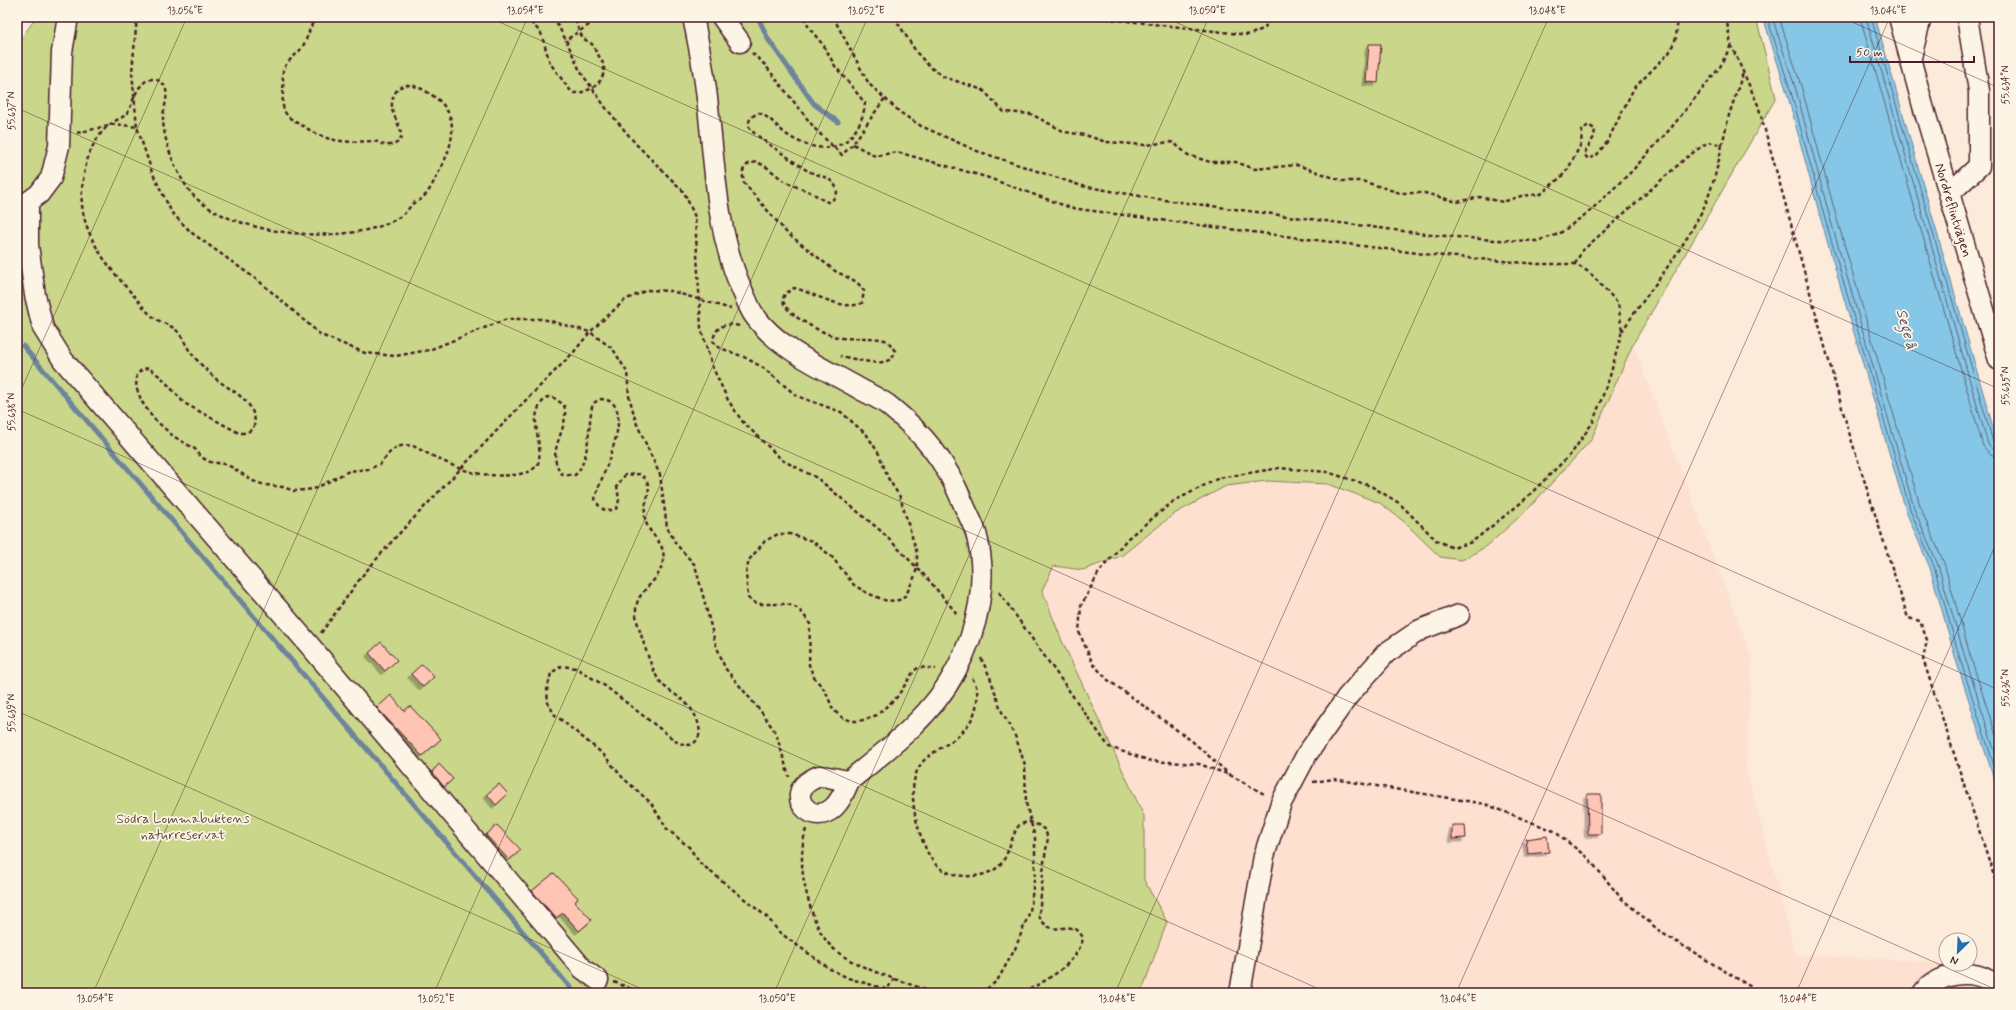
<svg xmlns="http://www.w3.org/2000/svg" width="2016" height="1010" font-family="Mynerve,sans-serif">
  <style>
    .built { fill: #fde0d0 }
    .green { fill: #cad78a; stroke: #8a7b5a }
    .water { fill: #86c7e7; stroke: #6e849c }
    .lines { fill: none; stroke-linecap: round; stroke-linejoin: round }
    .shore { stroke: #626276; stroke-width: 1 }
    .stream { stroke: #6e849c; stroke-width: 5 }
    .building { fill: #fec5b5; stroke: #4a1f2b; filter: url(#shadow) }
    .minor-casing { stroke: #4a1f2b; stroke-width: 23 }
    .path { stroke: #4a1f2b; stroke-width: 2.5; stroke-dasharray: 4 3; stroke-linecap: butt }
    .minor { stroke: #fcf5e5; stroke-width: 20 }
    .ticks { fill: none; stroke: #4a1f2b; stroke-width: 1; stroke-opacity: 0.45 }
    .labels { text-anchor: middle; stroke-width: 3.5; stroke-linejoin: round; paint-order: stroke }
    .street-label { font-size: 14px; fill: #4a1f2b; stroke: #fcf5e5 }
    .park-label { font-size: 14px; fill: #6a4d43; stroke: #fcf5e5 }
    .water-label { font-size: 15px; font-style: italic; fill: #5c5163; stroke: #fcf5e5 }
    .neatline { fill: none; stroke: #4a1f2b; stroke-width: 1.5 }
    .ticks-label { font-size: 10px; text-anchor: middle; fill: #4a1f2b }
  </style>
  <defs>
    <filter id="shadow"><feDropShadow dx="-3.5" dy="3.5" stdDeviation="0" flood-color="#0004"/></filter>
  </defs>
  <rect width="100%" height="100%" fill="#fcebdb"/>
  <filter id="ink" filterUnits="userSpaceOnUse"><feTurbulence type="fractalNoise" baseFrequency=".025" numOctaves="2"/><feDisplacementMap in="SourceGraphic" scale="8" xChannelSelector="R" yChannelSelector="G"/><feConvolveMatrix kernelMatrix="1 2 1 2 8 2 1 2 1" color-interpolation-filters="sRGB"/></filter>
  <g filter="url(#ink)">
    <path class="built" d="M1633,344l119,314 -6,110 50,187 150,7v2l24,-1 29,17v13h-858l26,-71 -23,-42v-64l-82,-175 -20,-51 12,-25 29,5 38,-14 53,-42 52,-28 41,-5 61,3 52,19 23,18 188,-81z"/>
    <path class="green" d="M36,17h1720l20,81 -143,246 -42,96 -63,69 -41,37 -25,14 -22,-3 -37,-36 -23,-18 -52,-19 -61,-3 -41,5 -52,28 -53,42 -38,14 -29,-4 -12,24 20,51 82,175v64l23,42 -26,71h-1124v-948z"/>
    <path class="water" d="M1763,17h112l124,431v347l-43,-135 -26,-92 -23,-54 -86,-294 -34,-127z"/>
    <g class="lines">
      <path class="shore" d="M1767,17l24,75 34,127 86,293 23,54 26,93 39,122
        M1772,17l24,73 34,128 85,293 23,54 27,92 34,108
        M1779,17l23,72 34,127 85,293 23,54 26,92 29,90
        M1860,17l123,429 7,8 9,3
        M1866,17l122,427 5,5 6,2
        M1871,17l122,425 6,4"/>
      <path class="stream" d="M758,17l10,22 46,65 24,18
        M23,346l552,647"/>
    </g>
    <path class="building" d="M1369,44h12l-3,39 -12,-1z
      M381,642l16,18 -12,11 -16,-18z
      M422,664l12,13 -11,10 -12,-13z
      M391,695l13,16 6,-5 31,33 -19,17 -45,-48z
      M439,764l14,15 -9,8 -12,-15z
      M499,784l9,10 -12,11 -9,-11z
      M1587,794h14v40h-13z
      M497,825l24,25 -12,10 -23,-25z
      M1452,825h13l1,13 -14,1z
      M1547,836l2,16 -21,2 -2,-15z
      M554,873l24,25 -3,4 17,18 -13,11 -16,-18 -7,5 -24,-27z"/>
    <g class="lines">
      <g class="minor-casing">
        <path id="minor" d="M68,17l-6,35 -3,94 -8,32 -12,16 -11,8v43l7,50 8,33 20,32 248,287 272,322 15,11
          M693,17c5,24 10,49 13,73 9,67 8,137 36,200 4,8 7,18 12,25 25,35 70,53 106,74 9,5 20,10 28,16 37,30 57,55 75,98 4,10 10,20 13,30 13,47 2,97 -21,139 -23,44 -68,78 -106,109 -9,-1 -21,-5 -30,-5 -3,1 -6,3 -8,4 -27,15 1,47 22,28 8,-7 12,-18 16,-27
          M722,17l18,25
          M1899,17l24,89 76,254
          M1911,57l10,-40
          M1949,194l30,-28v-75l-12,-74
          M1240,993l24,-137 17,-53 26,-49 41,-58 38,-43 34,-23 39,-15
          M1923,993c13,-18 45,-25 65,-13 4,3 7,7 11,11"/>
      </g>
      <path class="path" d="M137,17l-5,55 5,55 15,45 20,41 20,20 68,49 61,53 44,18 30,3 34,-6 78,-31h36l47,13 23,17 14,23 2,24 7,26 24,53 7,52 9,17 19,21 20,77 10,26 37,45 14,20 13,44
        M316,17c-6,9 -8,20 -13,29 -6,10 -17,14 -20,25 -1,6 1,13 0,19 0,9 -2,18 4,25 4,5 11,8 16,11 25,16 39,17 68,15 7,-1 10,5 18,4 24,-2 5,-25 3,-36 -1,-10 3,-23 15,-24 10,0 21,7 29,13 28,22 14,55 -1,81 -3,7 -8,16 -15,21 -1,1 -4,1 -5,2 -6,4 -8,11 -14,14 -46,32 -169,21 -208,-21 -15,-17 -30,-53 -30,-77 0,-11 9,-27 -2,-36 -14,-10 -24,7 -28,18 -7,21 -10,14 -25,26 -18,16 -24,40 -26,64 -4,42 27,78 53,107 5,6 11,14 17,19 7,6 16,8 23,13 6,5 10,14 14,21 7,10 18,21 26,28 13,11 32,18 38,35 5,12 -1,21 -14,20l-55,-30 -22,-25 -13,-10 -6,1 -6,5 -1,13 6,15 11,16 20,18 22,13 6,8 9,5 15,2 8,4 20,13 12,4 18,2 11,4 20,-2 35,-18 20,-2 11,-5 11,-13 6,-4 8,-2 8,1c20,10 41,22 62,27 15,3 61,7 64,-13 3,-22 -13,-45 8,-63l7,1 10,7c7,25 -22,47 -1,70h12c15,-14 13,-49 17,-68l3,-5 6,-3c40,2 -2,80 -6,100 5,11 11,14 22,9l2,-8 -2,-14 8,-11 15,-1c18,13 2,26 5,44 2,17 22,23 18,43 -5,29 -37,28 -24,67 5,16 10,34 18,49 9,15 21,17 31,28 8,9 18,29 6,38 -6,4 -11,1 -17,-1l-72,-56 -29,-18 -14,-2 -11,7 -4,17 1,13 6,11 49,40 20,24 28,25 16,26 22,18 11,16 68,55 11,14 51,37 18,9 51,15
        M526,17l15,16 9,30 19,26 5,4h6l13,-5 7,-7 4,-8v-8l-12,-21 -8,-5 -5,-7 -4,-15
        M553,17l13,23
        M601,17l-35,23 14,31 26,37 30,36 48,48 11,25 6,111 11,38 16,34 14,21 40,39 35,18 64,53 46,47 31,37
        M804,17l5,11 15,18 11,20 30,37c-1,14 -8,29 -19,38 -17,13 -44,5 -60,-7 -10,-8 -16,-17 -27,-21 -7,2 -13,8 -9,16 2,4 50,37 58,42 10,5 27,6 29,20 0,6 -4,9 -9,11 -7,-2 -10,-6 -16,-9 -9,-4 -18,-7 -26,-11 -11,-6 -27,-28 -40,-16 -5,4 -3,11 -2,17l42,49 49,39 22,11 7,9 -2,12c-18,9 -50,-11 -68,-15l-9,6c-1,2 -2,4 -2,6 1,15 46,37 59,38 16,1 30,-2 46,3l7,10c-3,21 -41,7 -55,5
        M833,17l36,67 32,29 20,13 56,25 105,35 75,13 276,36 61,5 43,1 22,-7 31,-23 40,-38 41,-45 49,-61 11,-22
        M894,17l23,36 13,14 14,10 39,13 21,22 27,2 34,18 20,3 21,7 40,3 24,-3 4,1 14,12 22,7h26l19,7 42,-4 46,16h19l38,12h25l32,9 23,-5 23,5 18,-6 20,-2 21,-18 6,-7 13,-25 1,-13 6,-6 7,4 -1,8 -10,17 4,5 8,-3 11,-14 27,-54 35,-35 7,-15 2,-21
        M1092,17l157,18 16,-7 4,-11
        M1726,17l5,28 27,60 89,321 61,192 12,3 7,19 -4,19 76,232
        M752,53l13,12 51,65 26,25 11,-11 32,-46
        M77,133l38,-9 22,3
        M853,144l22,12 22,-4 89,25 85,31 135,18 227,29 105,9h37l14,8 29,31 4,28 -12,45 -17,46 -22,32 -49,48 -50,40 -19,6 -17,-8 -37,-37 -28,-17 -44,-14 -48,-4 -60,10 -45,23 -46,37 -29,34 -18,34 -2,26 14,32 15,16 84,61 38,34
        M1722,145l7,-30 14,-42
        M17,162l6,22
        M1575,264l7,-13 105,-94 21,-15 14,3c-4,21 -10,45 -19,64 -22,44 -54,82 -81,122
        M739,326c-13,-4 -24,0 -26,15l5,6 26,10 18,10 35,29 44,16 26,23 12,19 9,24 12,19 17,56v15l-3,10 -8,17 -7,5 -12,1 -20,-8 -13,-8 -22,-28 -20,-16 -22,-7h-12l-13,7 -16,19 -3,13 2,25 9,6h30l10,4 7,7 6,9 -1,41 5,12 12,15 7,18 10,8 9,3h8l17,-6 20,-18 17,-26 5,-4 17,2
        M999,592l110,155 42,14 48,3 31,11 36,20
        M321,633l41,-57 32,-37 130,-137 49,-49 17,-21 35,-32 22,-10 24,1 60,18
        M972,678c5,7 6,15 5,23 -2,23 -19,37 -38,48 -7,5 -13,8 -18,15 -16,22 -5,63 5,85 3,7 8,15 14,19 15,11 44,11 58,-1 12,-11 12,-31 22,-43l10,-2 8,3 7,5 3,8 -4,24 -5,54c14,27 33,-2 44,22 -5,26 -38,43 -60,55
        M1313,782l21,-3 151,25 69,27 35,28 32,39 41,35 99,60
        M806,829c-6,22 -5,44 1,66 5,19 12,41 27,54 22,20 72,33 101,44
        M614,982l28,11
        M884,993l11,-15
        M981,993l16,-12 18,-32 15,-38 5,-38v-35l-9,-35 -1,-38 -9,-27 -15,-28 -11,-33 -9,-19"/>
      <use href="#minor" class="minor"/>
    </g>
  </g>
  <path class="ticks" d="M488,17l1511,673M1164,17l835,372M1841,17l158,71M17,108l1982,883M17,399l170,-382M17,409l1311,584M17,711l634,282M93,993l435,-976M434,993l434,-976M774,993l435,-976M1115,993l434,-976M1456,993l434,-976M1796,993l203,-456"/>
  <g class="labels">
    <g class="street-label">
      <text transform="translate(1954 210) rotate(73)" y="5">Nordreflintvägen</text>
    </g>
    <g class="park-label">
      <text x="183" y="823">Södra Lommabuktens<tspan x="183" dy="16">naturreservat</tspan></text>
    </g>
    <g class="water-label">
      <text transform="translate(1907 329) rotate(74)" y="5">Sege å</text>
    </g>
  </g>
  <rect width="2016" height="1010" fill="none" stroke="#fcf5e5" stroke-width="44"/>
  <g transform="translate(1958 952) rotate(204)"><circle r="19" fill="#fcf5e5" stroke="#b59f9b"/>
  <path d="M0-3L7 15L0 10L-7 15Z" fill="#1f6fb2"/>
  <text y="-6" font-size="11" font-weight="bold" text-anchor="middle" fill="#4a1f2b">N</text>
  </g>
  <path d="M1850 56v6h124v-6" fill="none" stroke="#4a1f2b" stroke-width="2"/>
  <text x="1856" y="56" font-size="12" fill="#4a1f2b" stroke="#fcf5e5" stroke-width="3" paint-order="stroke">50 m</text>
  <rect x="22" y="22" width="1972" height="966" class="neatline"/>
  <g class="ticks-label">
    <text x="185" y="14">13.056°E</text>
    <text x="525" y="14">13.054°E</text>
    <text x="866" y="14">13.052°E</text>
    <text x="1207" y="14">13.050°E</text>
    <text x="1547" y="14">13.048°E</text>
    <text x="1888" y="14">13.046°E</text>
    <text transform="translate(2005 85) rotate(-90)" y="4">55.634°N</text>
    <text transform="translate(11 111) rotate(-90)" y="4">55.637°N</text>
    <text transform="translate(2005 386) rotate(-90)" y="4">55.635°N</text>
    <text transform="translate(11 412) rotate(-90)" y="4">55.638°N</text>
    <text transform="translate(2005 688) rotate(-90)" y="4">55.636°N</text>
    <text transform="translate(11 713) rotate(-90)" y="4">55.639°N</text>
    <text x="95" y="1002">13.054°E</text>
    <text x="436" y="1002">13.052°E</text>
    <text x="777" y="1002">13.050°E</text>
    <text x="1117" y="1002">13.048°E</text>
    <text x="1458" y="1002">13.046°E</text>
    <text x="1798" y="1002">13.044°E</text>
  </g>
</svg>
